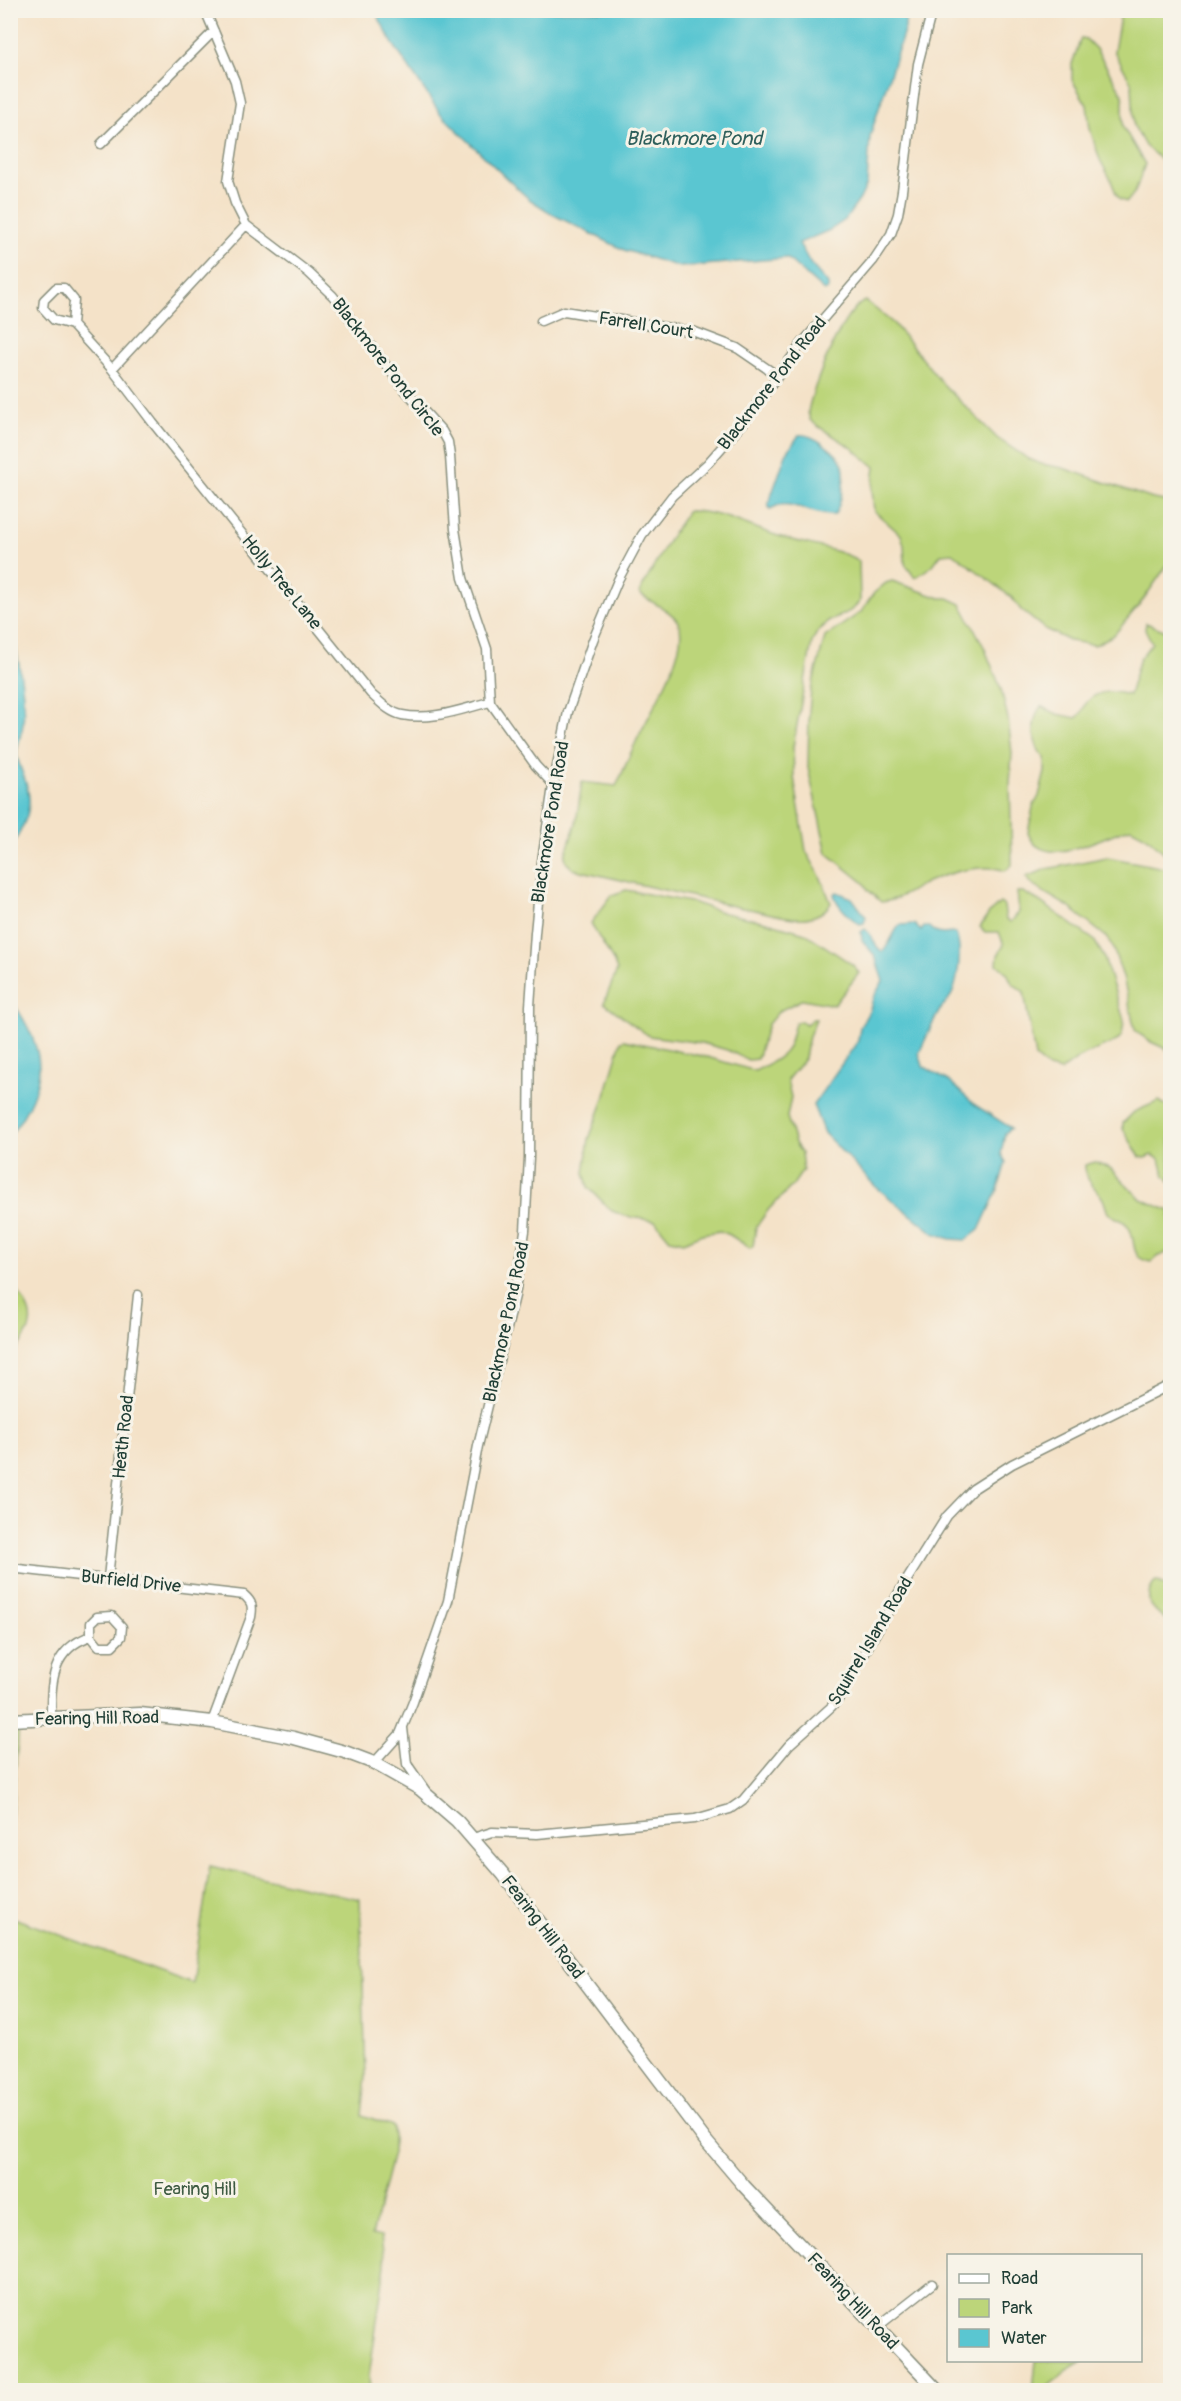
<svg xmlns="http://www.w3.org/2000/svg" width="1181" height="2401" font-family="Pangolin,sans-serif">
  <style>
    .green { fill: #bcd57a; stroke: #6e8957; stroke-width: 1.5 }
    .water { fill: #5ac6d1; stroke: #3c8282; stroke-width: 1.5 }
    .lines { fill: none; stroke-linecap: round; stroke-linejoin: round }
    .minor-casing { stroke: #8a907e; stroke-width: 11 }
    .secondary-casing { stroke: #8a907e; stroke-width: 15 }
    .minor { stroke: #fff; stroke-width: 8 }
    .secondary { stroke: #fff; stroke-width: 12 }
    .labels { text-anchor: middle; stroke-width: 6; stroke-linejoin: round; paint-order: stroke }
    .street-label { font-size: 18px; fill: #1f3d34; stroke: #f7f3e8 }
    .park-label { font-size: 18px; fill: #3e5b42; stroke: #f7f3e8 }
    .water-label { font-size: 20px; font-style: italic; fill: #2e5f5b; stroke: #f7f3e8 }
  </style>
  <rect width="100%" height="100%" fill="#f7f3e8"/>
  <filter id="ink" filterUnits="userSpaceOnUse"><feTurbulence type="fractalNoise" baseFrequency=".0167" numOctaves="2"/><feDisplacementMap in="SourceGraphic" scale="12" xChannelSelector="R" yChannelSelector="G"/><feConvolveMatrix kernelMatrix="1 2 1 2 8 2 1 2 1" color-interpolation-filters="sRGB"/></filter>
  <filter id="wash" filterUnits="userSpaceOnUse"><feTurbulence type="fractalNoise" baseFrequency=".008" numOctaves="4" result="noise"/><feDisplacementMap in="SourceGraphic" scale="24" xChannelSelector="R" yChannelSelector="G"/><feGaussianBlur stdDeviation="1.35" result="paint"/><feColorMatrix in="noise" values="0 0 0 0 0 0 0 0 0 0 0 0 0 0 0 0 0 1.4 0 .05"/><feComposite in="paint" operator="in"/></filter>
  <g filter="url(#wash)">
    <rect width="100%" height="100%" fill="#f4e2c8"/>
    <path class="green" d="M1121,11h49v156l-25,-21 -11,-20 -2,-42 -18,-33z
      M1081,38l5,1 10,10 27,46v32l22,37 -10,28 -8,10 -7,-2 -3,-4 -7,-18 -10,-18 -10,-31 -3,-24 -15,-25v-16z
      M866,301l28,23 49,60 54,54 30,20 14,6 22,4 90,31 17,3v59l-27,39 -29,35 -19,10 -25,-4 -25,-12 -24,-19 -9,-12 -19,-15 -40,-30 -12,1 -8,11 -18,13 -10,-14 -1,-19 -3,-10 -27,-24 -2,-21 3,-23 -24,-20 -35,-22 -6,-5 -2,-8c4,-23 35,-105 58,-111z
      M688,511c36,0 66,19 100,28 18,5 57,12 71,22l1,40c-12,19 -36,12 -48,41l-19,105 1,30 12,74 14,25 11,27c-20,30 -62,7 -89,5l-169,-39 -6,-6 -2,-7 11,-33 6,-41 34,4c7,-13 12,-28 19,-42 11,-25 55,-94 44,-120 -6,-14 -29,-21 -40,-31l32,-57z
      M892,581l48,17h8l13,6 23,43 17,42 7,30 4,34 -2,31 2,81 -7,6c-20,-8 -54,1 -73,9 -18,7 -32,21 -51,22l-13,-12 -4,-7 -37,-30 -19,-85 1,-56 2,-22 14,-53 36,-25 13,-19 12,-10z
      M1146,623l20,8 4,-2v229l-24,-22 -15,-8c-26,6 -88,46 -103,5l5,-26 6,-11 6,-24v-14c-13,-11 -15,-37 -4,-52l16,8 19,4c8,-5 6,-10 11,-16 12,-13 26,-11 42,-7l11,-37 12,-15 -7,-14z
      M1107,857l63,12v178l-2,3 -19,-9 -14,-11 -12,-53 -11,-32 -7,-9 -36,-29 -34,-20 -9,-10 21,-8z
      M626,890l69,13 29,10 43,9 38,11 48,32 6,8 -25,32 -31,-6 -24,12 -11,13 -11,35 -9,1 -21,-10 -25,-7 -53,-7 -45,-33 13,-33c-6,-17 -18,-30 -26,-47l21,-28z
      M1017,892h6l16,9 55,39 9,15 21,65 -2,15 -5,6 -37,16 -19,14 -13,-3 -13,-11 -11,-65 -12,-9 -5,-10 -10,-9 1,-9 6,-10 -5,-13h-14l-5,-5 10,-15 10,-9 4,3 2,14 5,2 8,-10z
      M813,1019h3l-7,17 -4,22 -18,22 4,17 -4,20 8,26 6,10 2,17 -10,15 -24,24 -13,18 -3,19 -3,2 -20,-13 -10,-4 -18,3 -18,8 -14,-3 -15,-18 -30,-5 -13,-5 -24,-24 -4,-14 5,-34 15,-40 17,-58 3,-1 83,17 48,14c11,-6 29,-13 34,-26 3,-8 3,-15 7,-23l5,-1 5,3z
      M1159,1101l11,7v74l-6,-8 -4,-15 -8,-4 -6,3 -6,-1 -17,-28v-6l11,-11z
      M1095,1162l15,6 31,31 29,12v40l-11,5 -7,6c-25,-3 -14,-22 -24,-36 -5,-7 -14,-8 -20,-13 -2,-4 -3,-10 -5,-14 -7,-12 -19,-18 -18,-34z
      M11,1281c10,18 28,33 15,54 -5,9 -12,16 -15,24z
      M1156,1581l14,7v35c-15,-12 -31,-22 -14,-42z
      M11,1726h8l-8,93z
      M210,1866l150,33 6,178 -4,38 31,11v27l-21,82 9,2 4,28 -16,112 1,13h-359v-473l181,66z
      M1036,2361v-1l47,1 -17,10 -22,19h-11z"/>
    <path class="water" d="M375,11h531l-1,17 -35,108 -3,48 -7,15 -15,21 -15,10 -31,13 11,20 18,21v5l-4,2 -37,-33 -107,9 -56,-17 -70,-35 -25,-16 -23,-21 -66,-65 -47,-69z
      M799,435c13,-2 40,18 44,30 3,11 -2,42 -9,50 -18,2 -37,-13 -55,-10 -3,1 -6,3 -9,4l-2,-4 18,-51z
      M11,627c7,30 15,67 12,97 -1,11 -7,21 -6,32 2,11 8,21 10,31 7,24 -5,41 -16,61z
      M837,892l15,6 14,19 -2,6 -4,1c-10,-6 -23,-18 -26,-30z
      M914,924l7,7 3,-4h5c10,10 14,6 26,6 8,13 3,48 -3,61 -3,6 -8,10 -12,16 -8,13 -14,29 -21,43l4,13 27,16 25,23 36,23 -6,5 -4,21 5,8 -8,27 -19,41 -13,10 -16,-1 -16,-6 -58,-46 -52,-54 -11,-28 45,-64 2,-14 10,-17 3,-12 10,-17 -8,-25 -13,-16 -1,-8 4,-3c8,6 9,17 17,23 9,-8 10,-19 18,-27z
      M10,999c38,51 39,84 1,135z"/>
  </g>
  <g filter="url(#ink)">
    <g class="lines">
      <g class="minor-casing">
        <path id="minor" d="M205,10l30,71 5,22 -12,78 7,22 11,22 63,48 24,23 72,94 37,41 6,11 2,14 5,73 8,49 24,71 3,53 46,64 17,18
          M80,11l1,-1
          M101,144l113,-113
          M541,321l23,-10 131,21 42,16 41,28
          M72,325l-18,-5 -11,-12 1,-8 12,-12h8l10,12 -2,25 40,44 41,54 218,271c9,8 19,19 31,21 30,6 60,-6 88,-13
          M112,369l134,-144
          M10,1568l234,27c8,7 9,11 7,22l-39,105
          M108,1578l30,-283
          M51,1718c0,-36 0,-69 40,-82v-13l6,-6 15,-1 10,11 -1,10 -9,9h-13l-8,-10
          M403,1728l4,36 18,26
          M374,1763l26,-29 13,-32 35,-101 30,-155 37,-150 10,-65 4,-74 1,-151 5,-73 7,-72 11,-75 15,-74 25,-72 25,-60 24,-45 30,-39 36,-33 36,-41 59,-80 70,-81 18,-27 7,-20 4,-23 16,-127 14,-54
          M473,1838l19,-6 45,2 158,-15 35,-10 13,-9 46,-55 42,-38 8,-9 59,-104 49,-78 26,-27 39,-25 158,-79
          M877,2327l55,-43"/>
      </g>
      <g class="secondary-casing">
        <path id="secondary" d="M10,1720l130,-6 72,8 82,16 51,14 29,11 46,26 37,32 46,53 202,266 39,46 193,204"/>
      </g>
      <use href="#minor" class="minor"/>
      <use href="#secondary" class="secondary"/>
    </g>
  </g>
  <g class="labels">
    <g class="street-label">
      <text transform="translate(646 325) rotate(9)" y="6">Farrell Court</text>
      <text transform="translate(388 367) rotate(52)" y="6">Blackmore Pond Circle</text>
      <text transform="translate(772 383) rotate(-52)" y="6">Blackmore Pond Road</text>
      <text transform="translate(282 582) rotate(51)" y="6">Holly Tree Lane</text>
      <text transform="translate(550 822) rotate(-81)" y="6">Blackmore Pond Road</text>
      <text transform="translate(506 1322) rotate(-78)" y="6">Blackmore Pond Road</text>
      <text transform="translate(123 1437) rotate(-84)" y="6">Heath Road</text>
      <text transform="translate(131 1581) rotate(6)" y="6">Burfield Drive</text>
      <text transform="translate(870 1641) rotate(-59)" y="6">Squirrel Island Road</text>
      <text transform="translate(97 1718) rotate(-1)" y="6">Fearing Hill Road</text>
      <text transform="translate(543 1927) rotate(53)" y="6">Fearing Hill Road</text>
      <text transform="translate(853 2301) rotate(47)" y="6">Fearing Hill Road</text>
    </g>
    <g class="park-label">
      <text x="195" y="2195">Fearing Hill</text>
    </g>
    <g class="water-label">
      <text x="694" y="145">Blackmore Pond</text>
    </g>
  </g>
  <rect width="1181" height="2401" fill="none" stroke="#f7f3e8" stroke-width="36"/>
  <rect x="947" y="2254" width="195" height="108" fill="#f7f3e8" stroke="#a1aaa0" stroke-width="1.5"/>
  <rect x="959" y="2274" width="30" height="9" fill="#ffffff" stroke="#a1aaa0" stroke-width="1.5"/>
  <text x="1001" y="2284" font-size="18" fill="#1f3d34">Road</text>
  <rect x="959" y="2299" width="30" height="18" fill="#bcd57a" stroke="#a1aaa0" stroke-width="1.5"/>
  <text x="1001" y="2314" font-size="18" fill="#1f3d34">Park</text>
  <rect x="959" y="2329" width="30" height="18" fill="#5ac6d1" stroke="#a1aaa0" stroke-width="1.5"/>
  <text x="1001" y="2344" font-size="18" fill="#1f3d34">Water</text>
</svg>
